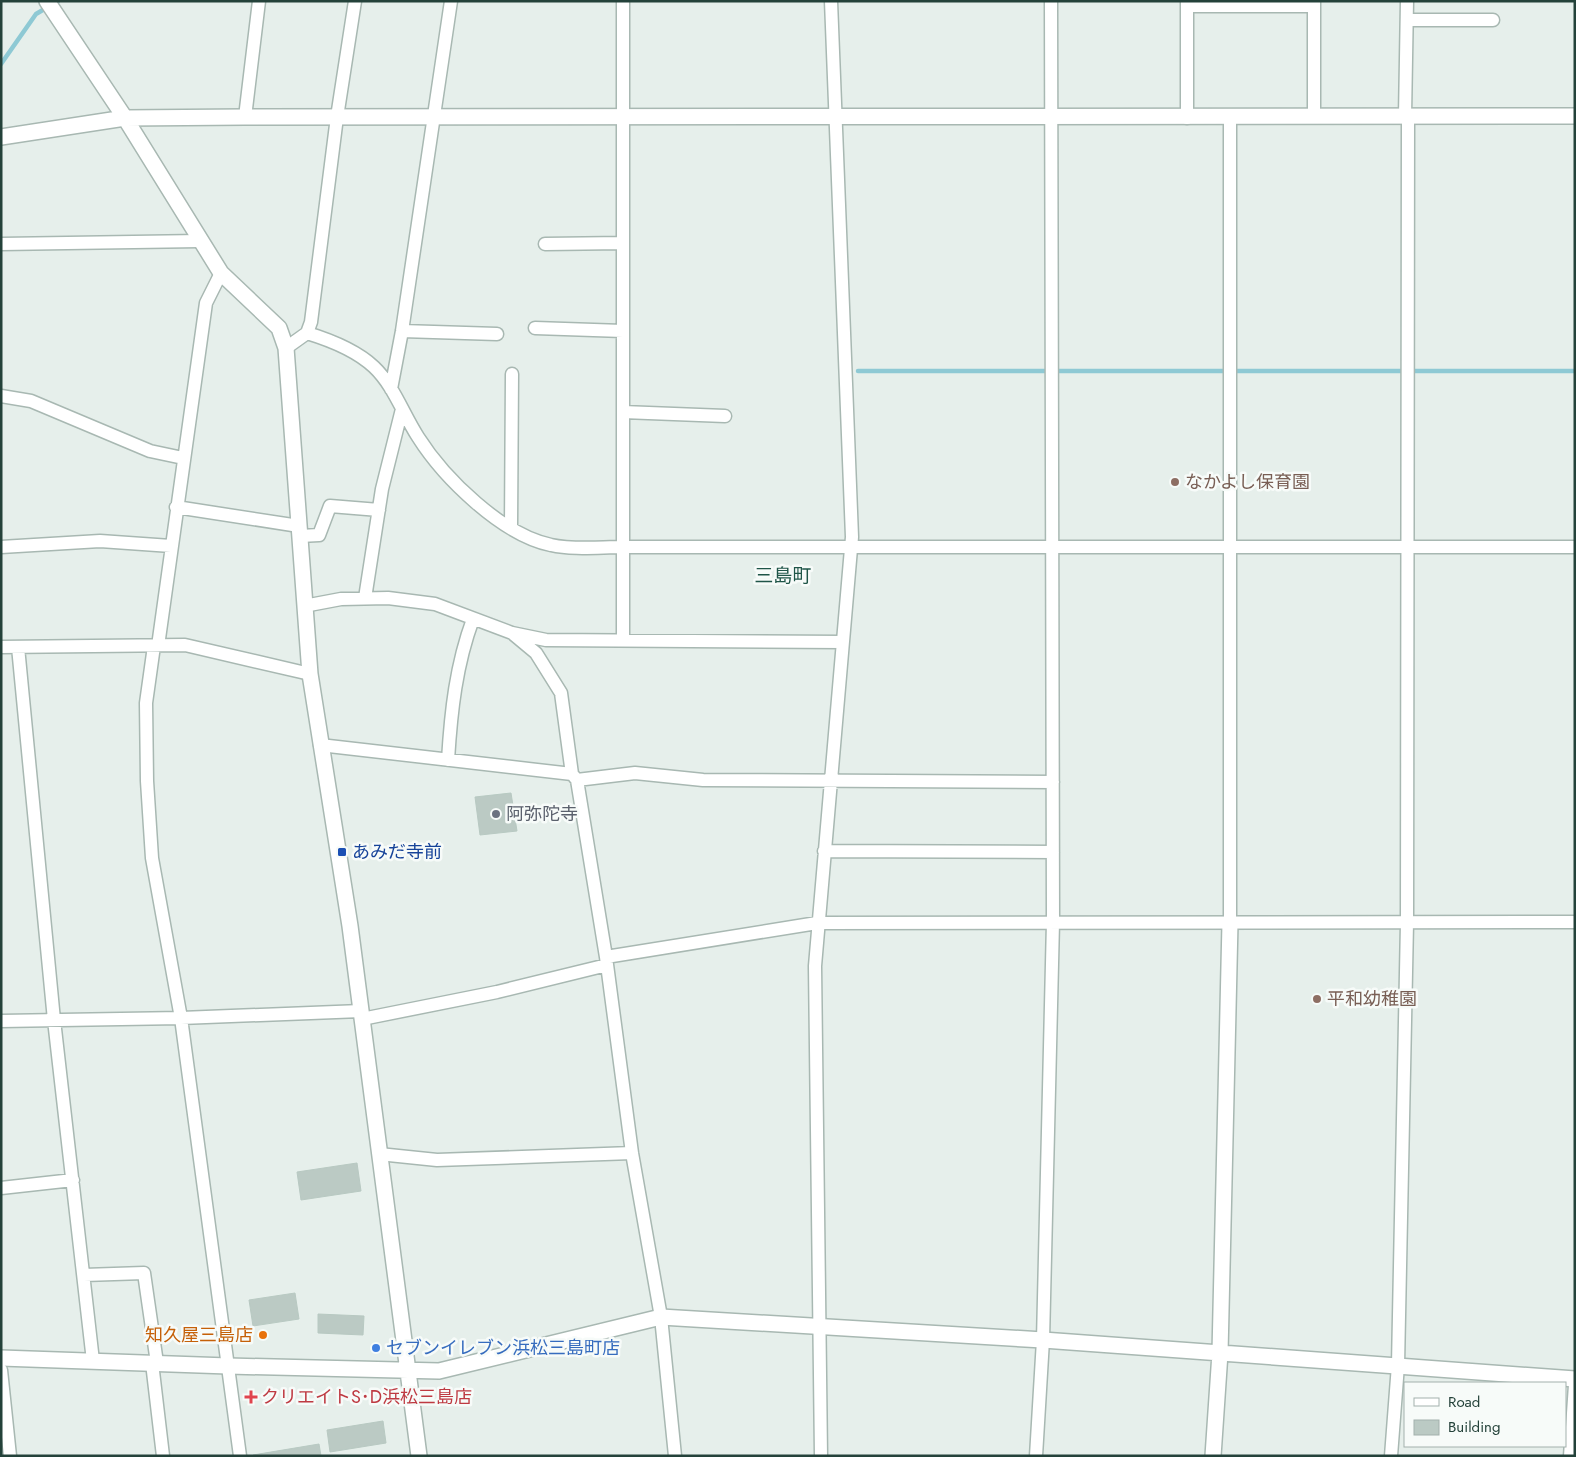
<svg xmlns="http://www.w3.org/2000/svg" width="1576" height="1457" font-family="Jost,'Noto Sans JP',sans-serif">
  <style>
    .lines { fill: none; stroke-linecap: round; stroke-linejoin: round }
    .stream { stroke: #8ec9d4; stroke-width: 4.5 }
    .building { fill: #bbcac4; stroke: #b8c9c2 }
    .minor-casing { stroke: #a8b8b2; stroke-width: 15 }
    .tertiary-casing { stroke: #a8b8b2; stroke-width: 18 }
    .minor { stroke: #fff; stroke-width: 12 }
    .tertiary { stroke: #fff; stroke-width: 15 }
    .education-dot { fill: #8d6e63; stroke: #f7fbf9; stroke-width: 2 }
    .worship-dot { fill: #6b7280; stroke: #f7fbf9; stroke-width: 2 }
    .transit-dot { fill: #1a4fb4; stroke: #f7fbf9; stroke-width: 2 }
    .food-dot { fill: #e8710a; stroke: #f7fbf9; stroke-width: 2 }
    .shop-dot { fill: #3f7fe0; stroke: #f7fbf9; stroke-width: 2 }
    .health-dot { fill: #e0444e; stroke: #f7fbf9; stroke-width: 2 }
    .labels { text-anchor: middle; stroke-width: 5; stroke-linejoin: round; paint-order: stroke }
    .education-label { font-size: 18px; fill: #785e54; stroke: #f7fbf9; text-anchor: start }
    .worship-label { font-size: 18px; fill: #5b616d; stroke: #f7fbf9; text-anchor: start }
    .transit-label { font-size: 18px; fill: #164399; stroke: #f7fbf9; text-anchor: start }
    .food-label { font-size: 18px; fill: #c56008; stroke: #f7fbf9; text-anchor: end }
    .shop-label { font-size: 18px; fill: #366cbe; stroke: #f7fbf9; text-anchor: start }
    .health-label { font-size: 18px; fill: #be3a42; stroke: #f7fbf9; text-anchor: start }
    .neighbourhood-label { font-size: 19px; fill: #1f5548; stroke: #f7fbf9 }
  </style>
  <rect width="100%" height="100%" fill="#e6efeb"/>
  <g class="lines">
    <path class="stream" d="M1,64l35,-50 22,-13
      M858,371h717"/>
  </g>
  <path class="building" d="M511,793l6,38 -37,4 -5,-38z
    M357,1163l4,28 -60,9 -4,-28z
    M295,1293l4,26 -46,7 -4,-26z
    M318,1314l46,2 -1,19 -45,-2z
    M383,1421l3,22 -56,9 -3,-22z
    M319,1444l2,12h-68v-1z"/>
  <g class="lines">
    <g class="minor-casing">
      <path id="minor" d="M1187,6h127
        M1407,20h86
        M1314,116v-115
        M1405,116l2,-115
        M245,117l14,-116
        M1187,118v-117
        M1,244l199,-3
        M545,244l78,-1
        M535,328l88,3
        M402,331l95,3
        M307,333c23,7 49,17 67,34 20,19 29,47 44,70 26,41 84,98 133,108 22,5 49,2 72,2h952
        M286,348l21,-15 4,-11 26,-205 18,-116
        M391,389l11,-58 49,-330
        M1,396l30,5 119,50 33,7
        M623,412l102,4
        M176,507l123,19
        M511,527l1,-153
        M300,536l19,-1 11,-29 49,4
        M1,547l99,-6 71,5
        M365,598l17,-109 20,-80
        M304,606l37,-7 47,-1 47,6 77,29 34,7 297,2
        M512,633l24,20 25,40 11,81
        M623,639v-638
        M154,646l-8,57 1,78 5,77 29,160 59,438
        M158,646l48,-343 15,-30
        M1,647l184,-2 125,29
        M18,647l36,373 39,341
        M320,745l252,29 5,6 29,177 26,196 29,164 14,139
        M448,760c3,-49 8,-95 25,-141
        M577,780l58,-7 68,7 350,2
        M824,851l229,1
        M1230,923v-805
        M606,957l211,-34 758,-1
        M362,1019l135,-27 110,-27
        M1,1021l180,-3 180,-7
        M379,1154l58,6 195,-7
        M1,1188l72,-8
        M84,1275l60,-2 13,90
        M152,1363l11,93
        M1,1370l9,86
        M821,1456l-6,-490 37,-429 -21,-536
        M1036,1456l7,-116 10,-418 -2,-921
        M1391,1456l7,-91 9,-442 1,-807
        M1570,1456l5,-71"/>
    </g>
    <g class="tertiary-casing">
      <path id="tertiary" d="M47,1l78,117 96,155 58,55 7,20 24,326 40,252 69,530
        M1,137l124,-19 120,-1 1330,-1
        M1,1358l227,8 211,5 222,-54 382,23 532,39
        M1213,1456l7,-103 10,-430"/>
    </g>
    <use href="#minor" class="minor"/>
    <use href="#tertiary" class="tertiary"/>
  </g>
  <g class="education-dot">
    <circle cx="1175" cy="482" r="5"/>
    <circle cx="1317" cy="999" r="5"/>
  </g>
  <circle class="worship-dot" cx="496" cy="814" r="5"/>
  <rect class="transit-dot" x="337" y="847" width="10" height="10" rx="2.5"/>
  <circle class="food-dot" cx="263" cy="1335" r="5"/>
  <circle class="shop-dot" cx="376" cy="1348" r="5"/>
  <path class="health-dot" d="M248.5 1389.5h5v5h5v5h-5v5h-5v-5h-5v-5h5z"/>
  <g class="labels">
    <g class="education-label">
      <text x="1185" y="488">なかよし保育園</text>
      <text x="1327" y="1005">平和幼稚園</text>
    </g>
    <g class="worship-label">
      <text x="506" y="820">阿弥陀寺</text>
    </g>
    <g class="transit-label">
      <text x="352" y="858">あみだ寺前</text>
    </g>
    <g class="food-label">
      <text x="253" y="1341">知久屋三島店</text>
    </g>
    <g class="shop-label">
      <text x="386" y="1354">セブンイレブン浜松三島町店</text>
    </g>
    <g class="health-label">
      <text x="261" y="1403">クリエイトS･D浜松三島店</text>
    </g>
    <g class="neighbourhood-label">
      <text x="783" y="582">三島町</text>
    </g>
  </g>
  <rect width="1576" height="1457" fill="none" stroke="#24423a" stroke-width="5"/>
  <rect x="1404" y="1382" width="162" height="65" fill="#f7fbf9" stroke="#a3b1ad"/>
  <rect x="1414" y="1398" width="25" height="8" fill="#ffffff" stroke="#a3b1ad"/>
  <text x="1448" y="1407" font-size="15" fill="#24423a">Road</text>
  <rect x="1414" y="1420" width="25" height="15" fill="#bbcac4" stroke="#a3b1ad"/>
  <text x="1448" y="1432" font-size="15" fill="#24423a">Building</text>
</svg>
